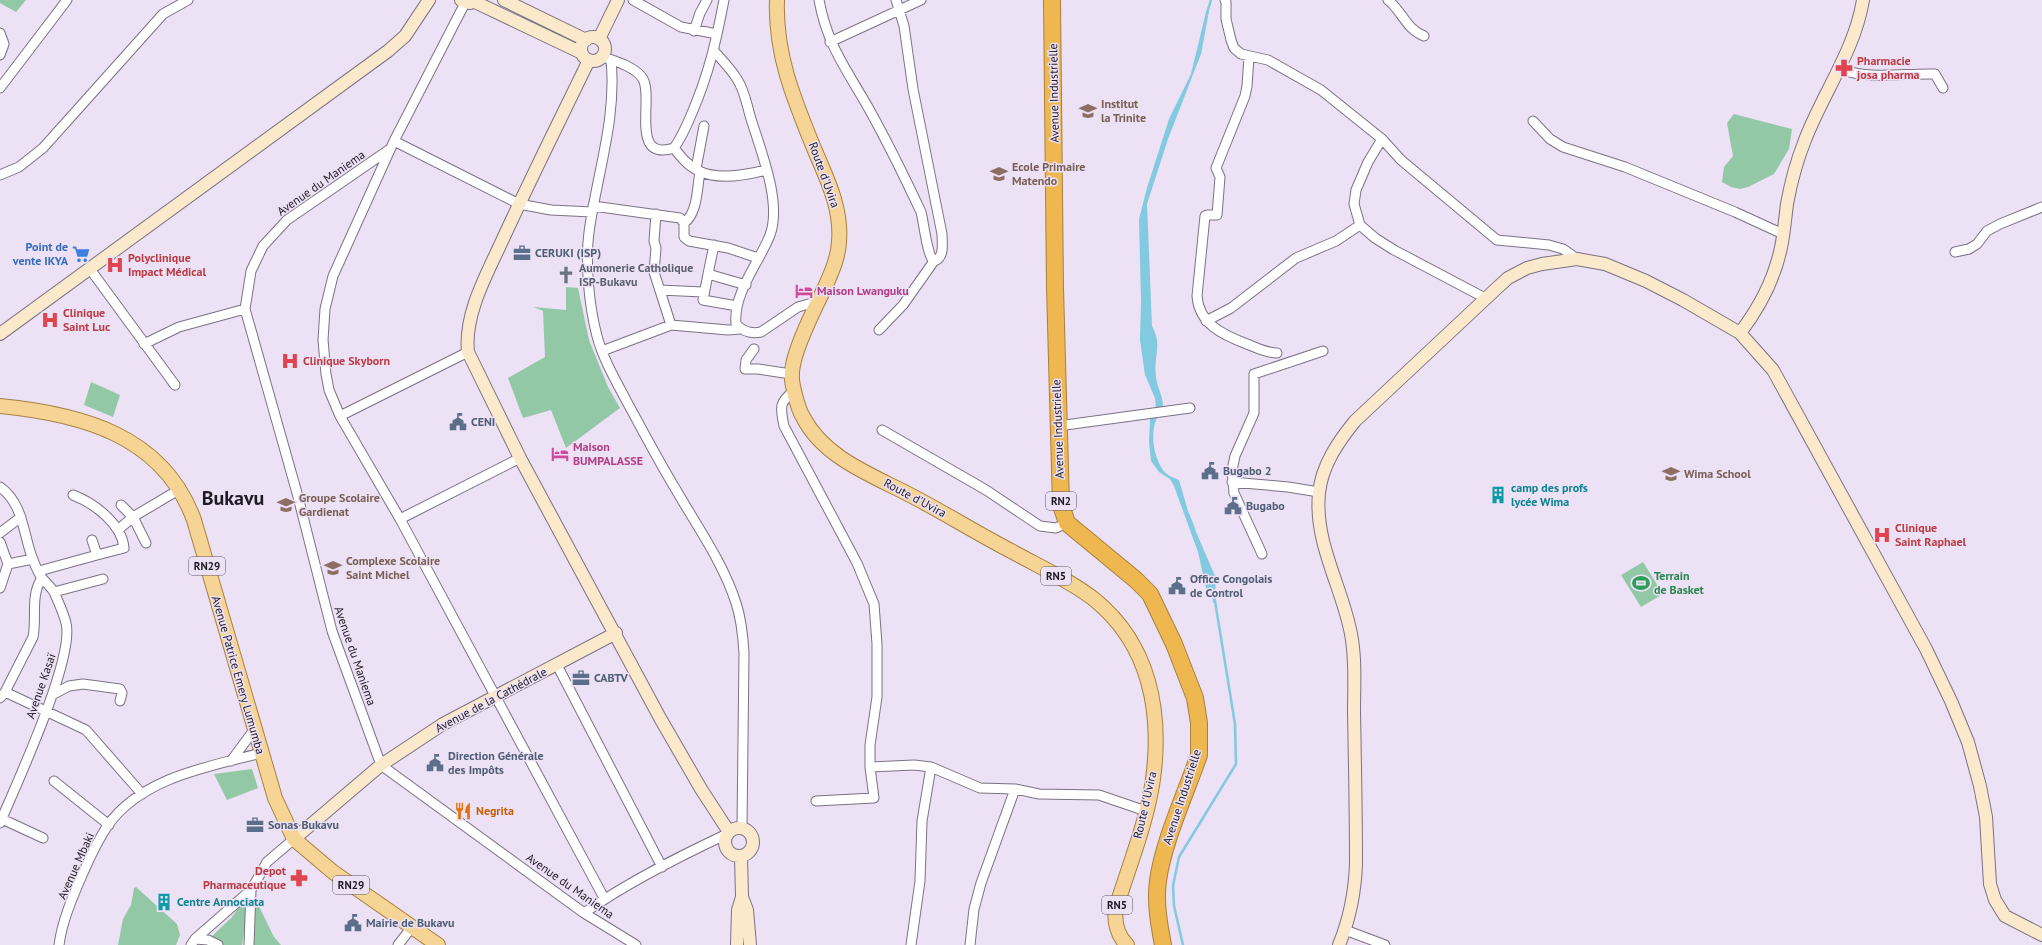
<svg xmlns="http://www.w3.org/2000/svg" width="2042" height="945" font-family="'PT Sans',sans-serif">
  <style>
    .green { fill: #93c8a7 }
    .water { fill: #82cadf }
    .lines { fill: none; stroke-linecap: round; stroke-linejoin: round }
    .stream { stroke: #82cadf; stroke-width: 2.5 }
    .street-casing { stroke: #7c7284; stroke-width: 11 }
    .secondary-casing { stroke: #7c7284; stroke-width: 14 }
    .primary-casing { stroke: #a68040; stroke-width: 16 }
    .highway-casing { stroke: #a68040; stroke-width: 18 }
    .street { stroke: #fff; stroke-width: 9 }
    .secondary { stroke: #fae9ca; stroke-width: 12 }
    .primary { stroke: #f5d496; stroke-width: 14 }
    .highway { stroke: #efb750; stroke-width: 16 }
    .labels { text-anchor: middle; stroke-width: 3; stroke-linejoin: round; paint-order: stroke }
    .shield { fill: #ece1f5; stroke: #5c5661; stroke-width: 1 }
    .shield-label { font-size: 11px; font-weight: bold; fill: #1f1b22 }
    .health-label { font-size: 12px; font-weight: bold; fill: #be3a42; stroke: #ece1f5; text-anchor: start }
    .street-label { font-size: 12px; fill: #1f1b22; stroke: #ece1f5 }
    .education-label { font-size: 12px; font-weight: bold; fill: #785e54; stroke: #ece1f5; text-anchor: start }
    .shop-label { font-size: 12px; font-weight: bold; fill: #366cbe; stroke: #ece1f5; text-anchor: end }
    .service-label { font-size: 12px; font-weight: bold; fill: #4e5e75; stroke: #ece1f5; text-anchor: start }
    .worship-label { font-size: 12px; font-weight: bold; fill: #5b616d; stroke: #ece1f5; text-anchor: start }
    .hotel-label { font-size: 12px; font-weight: bold; fill: #b23c85; stroke: #ece1f5; text-anchor: start }
    .culture-label { font-size: 12px; font-weight: bold; fill: #0d838f; stroke: #ece1f5; text-anchor: start }
    .leisure-label { font-size: 12px; font-weight: bold; fill: #27864d; stroke: #ece1f5; text-anchor: start }
    .food-label { font-size: 12px; font-weight: bold; fill: #c56008; stroke: #ece1f5; text-anchor: start }
    .town-label { font-size: 20px; font-weight: bold; fill: #1f1b22; stroke: #ece1f5 }
  </style>
  <rect width="100%" height="100%" fill="#ece1f5"/>
  <path class="green" d="M0,0h26l-10,12 -16,-9z
    M1734,114l58,15 -3,20 -15,25 -26,13 -8,2 -9,-2 -9,-5 2,-15 9,-11 -6,-33z
    M566,287l12,1 11,52 19,47 12,21 -54,40 -15,-38 -28,8 -15,-40 37,-21 -2,-46 -10,-4 33,3z
    M91,382l29,13 -7,22 -29,-12z
    M1643,562l20,32 -22,13 -20,-32z
    M252,769l6,19 -31,12 -13,-26z
    M136,887l41,37 3,11 -4,10h-58l5,-26 8,-14 3,-17z
    M251,890l23,47 7,8h-31l1,-51 -9,51h-24l-10,-5 24,-23z"/>
  <path class="water" d="M1209,11l-8,43 -33,85 -21,65 5,122c11,20 1,29 4,51 1,9 6,18 7,27 0,8 -5,10 -7,16 -6,16 -2,37 7,50 3,5 11,8 16,10l11,38 25,58 1,27h-3l-1,-11 -6,-4 -8,-36 -24,-66 -4,-7 -11,-7 -8,-11 -2,-19 1,-22 6,-12 -1,-10 -10,-23 -5,-35 1,-39 -2,-82 8,-31 22,-69 22,-45 15,-62z"/>
  <g class="lines">
    <path class="stream" d="M1207,13l4,-13
      M1188,514l6,15
      M1183,945l-9,-39 -1,-20 6,-29 57,-93 -1,-40 -20,-123"/>
    <g class="street-casing">
      <path id="street" d="M633,0l48,27 36,7
        M819,0c8,45 28,70 50,109 19,34 36,69 52,103 3,11 6,44 13,49 11,-3 8,-18 8,-27l-29,-145 -9,-63 -8,-26
        M1225,0l1,2v17l5,21 3,8 7,6 27,6 53,30 61,49 19,21 96,80 52,5 14,4 14,10
        M1388,0c14,11 18,29 36,36
        M465,3l-71,138 -61,135 -8,33 -2,31 3,34 3,16 11,26 60,103 204,379
        M694,31l6,-18 7,-13
        M0,33l4,11 -4,11
        M830,42l91,-42
        M714,51c8,9 17,18 23,28 8,12 10,27 14,40 10,32 31,84 19,116 -11,28 -37,58 -34,89 7,8 15,10 25,8l37,-25 21,-6
        M603,57c12,4 33,10 40,22 11,19 -14,83 31,69 8,-11 13,-23 18,-35 17,-40 24,-71 32,-113
        M1249,57l-2,29 -2,10 -29,72 4,9 -3,38h-10l-2,1 -8,80c2,28 26,39 50,48 10,4 19,9 30,9
        M611,60c6,58 -14,114 -22,172 -4,31 0,74 8,104 6,23 19,45 30,66 16,29 31,58 48,86 21,37 48,74 61,115 5,15 7,33 8,50l-2,175
        M1839,69c31,11 64,4 96,5l8,14
        M0,88l67,-88
        M1533,121l17,18 13,8 62,20 110,45 48,22
        M1382,139l-14,23 -12,28 -2,14 6,21 15,13 19,12 91,48
        M394,141l125,63 32,6 41,2
        M674,148c7,9 14,18 25,23 18,9 48,4 67,-1
        M390,149l-103,71 -24,26 -12,25 -6,38 52,184 35,138 49,134 203,148 52,32
        M696,169l8,-43
        M0,175l19,-8 24,-19 120,-134 25,-14
        M593,206l87,12 4,5v14l5,4 39,7 30,10
        M656,214l-2,27 2,7 -2,24 17,53
        M684,223c14,-10 13,-36 16,-51
        M714,245l-6,29 38,11
        M1955,252l14,-3 8,-5 10,-13 13,-7 42,-17
        M90,269l85,116
        M708,274l-5,26 34,6
        M660,290l43,2
        M1206,321l25,-13 65,-50 40,-17 24,-16
        M879,330l24,-25 31,-44
        M144,344l35,-17 66,-18
        M754,349l-8,11 -1,9h13l33,5
        M602,351l69,-26 57,5 12,-1
        M795,390c-16,12 -15,17 -11,36l73,137 17,41 3,40v53l-7,48v22l44,-2 17,2 49,21 35,1 24,5 60,1 47,16
        M340,416l128,-64
        M1058,426l132,-18
        M882,430l104,60 54,36 16,2 11,-5
        M1232,482l56,5 31,5
        M0,487c24,17 23,48 33,73 2,5 6,14 9,18 4,5 9,9 12,14 4,9 10,22 12,31 9,35 -50,162 -66,200
        M73,495c21,8 49,29 51,53l-27,7
        M121,505l12,12 13,26
        M400,519l120,-61
        M119,529l14,-12 47,-28
        M0,533l21,-16
        M0,542l8,22 -8,24
        M1262,554l-28,-61 -2,-23 3,-14 19,-43v-39l69,-23
        M8,564l25,-5
        M39,571l58,-16 -5,-15
        M54,592l49,-13
        M557,665l105,202
        M5,692l81,38 56,64
        M52,695l17,-9 14,-2 37,5 2,4 -2,8
        M0,698l5,-6 28,-55c4,-19 -3,-42 9,-59
        M231,761l23,-31
        M54,781l55,44
        M816,801l58,-3 -4,-31
        M2,819l41,19
        M584,913c44,-31 94,-56 143,-79
        M1345,930l40,15
        M195,939l13,1 10,5
        M59,945c3,-24 14,-49 24,-72 7,-16 15,-33 25,-48 35,-48 100,-58 153,-72
        M191,945l4,-6 56,-49 16,-28 27,-23
        M249,945l2,-55
        M398,945l14,-18
        M911,945l9,-64 2,-60 9,-54
        M970,945l4,-36 7,-26 34,-94"/>
    </g>
    <g class="secondary-casing">
      <path id="secondary" d="M461,0l9,3 7,-3
        M504,0l82,40
        M475,2l107,51
        M581 49a12 12 0 1 1 24 0a12 12 0 1 1-24 0Z
        M599,39l19,-39
        M589,60c-29,60 -59,120 -87,181 -15,33 -38,73 -34,111l52,106 140,260 41,71 28,43
        M1740,333c19,-25 33,-51 40,-81 4,-16 5,-33 7,-48 4,-22 10,-44 18,-64 18,-47 50,-90 58,-140
        M0,334l388,-283 17,-15 24,-36
        M725 842a14 14 0 1 1 28 0a14 14 0 1 1-28 0Z
        M294,839l87,-74 62,-41 173,-91
        M741,856l1,41 5,13 3,35
        M737,945l1,-35 4,-13
        M1339,945c11,-27 16,-53 17,-81 0,-51 -1,-101 -2,-152 0,-25 2,-53 -3,-78 -9,-48 -37,-91 -32,-141 3,-28 19,-51 36,-72l142,-133 11,-10 19,-10 15,-4 35,-5 28,5 41,17 37,19 57,33 33,37 153,279 25,52 17,41 12,44 6,31 4,67 5,16 10,16 37,19"/>
    </g>
    <g class="primary-casing">
      <path id="primary" d="M777,0c-2,53 16,97 36,146 13,31 29,61 26,96 -1,16 -7,29 -13,43 -10,21 -34,67 -34,89 -1,9 6,35 11,43 21,41 69,58 107,78 35,18 68,39 103,57 27,15 58,29 82,48 55,45 67,112 58,179 -6,43 -24,87 -37,129 -2,13 1,27 11,37
        M0,406c81,8 163,29 194,114l81,278 19,41 39,33 105,73"/>
    </g>
    <g class="highway-casing">
      <path id="highway" d="M1052,0l3,288 6,217 6,18 69,57 14,14 24,50 21,54 4,25v32c-13,38 -36,87 -41,126 -3,21 1,43 5,64"/>
    </g>
    <use href="#street" class="street"/>
    <use href="#secondary" class="secondary"/>
    <use href="#primary" class="primary"/>
    <use href="#highway" class="highway"/>
  </g>
  <defs>
    <g id="pharmacy-bare" transform="scale(1.38)"><path d="M-2-6h4v4h4v4h-4v4h-4v-4h-4v-4h4Z" fill="#e0444e" stroke="#ece1f5" stroke-width="2.5" paint-order="stroke"/></g>
    <g id="school-bare" transform="scale(1.38)"><path d="M0-5L7-2L0 1L-7-2ZM-4 1L0 2.5L4 1V4Q0 6-4 4Z" fill="#8d6e63" stroke="#ece1f5" stroke-width="2.5" paint-order="stroke"/></g>
    <g id="office-bare" transform="scale(1.38)"><path d="M-6-3h4V-5.5h4V-3h4V5H-6ZM-1-4.5V-3h2v-1.5ZM-6 0V1H6V0Z" fill="#5c6f8a" stroke="#ece1f5" stroke-width="2.5" paint-order="stroke"/></g>
    <g id="supermarket-bare" transform="scale(1.38)"><path d="M-6-5.5h2.5l.6 2H6L4.5 2H-2.5L-4.4-4H-6ZM-1.5 3.2a1.3 1.3 0 1 0 .1 0ZM3 3.2a1.3 1.3 0 1 0 .1 0Z" fill="#3f7fe0" stroke="#ece1f5" stroke-width="2.5" paint-order="stroke"/></g>
    <g id="hospital-bare" transform="scale(1.38)"><path d="M-5-5h3v3.5h4V-5h3V5h-3V1.5h-4V5h-3Z" fill="#e0444e" stroke="#ece1f5" stroke-width="2.5" paint-order="stroke"/></g>
    <g id="church-bare" transform="scale(1.38)"><path d="M-1.2-6h2.4v3.5h3.3v2.4h-3.3V6h-2.4V-.1h-3.3v-2.4h3.3Z" fill="#6b7280" stroke="#ece1f5" stroke-width="2.5" paint-order="stroke"/></g>
    <g id="hotel-bare" transform="scale(1.38)"><path d="M-6-4.5h1.5V1H6V5H4.5V3h-9V5H-6ZM-4 0a1.8 1.8 0 1 1 3.6 0ZM.5 0V-2.5h3Q6-2.5 6 0Z" fill="#d1479c" stroke="#ece1f5" stroke-width="2.5" paint-order="stroke"/></g>
    <g id="civic-bare" transform="scale(1.38)"><path d="M-.6-6.5H3V-4.5H.6V-3L4-1V1h2V6H-6V1h2V-1L-.6-3ZM-1.2 2.5V6h2.4V2.5Z" fill="#5c6f8a" stroke="#ece1f5" stroke-width="2.5" paint-order="stroke"/></g>
    <g id="building-bare" transform="scale(1.38)"><path d="M-4-6H4V6H1V3H-1V6H-4ZM-2.5-4.3h1.7v1.8h-1.7ZM.8-4.3h1.7v1.8H.8ZM-2.5-1h1.7V.8h-1.7ZM.8-1h1.7V.8H.8Z" fill="#0f9aa8" stroke="#ece1f5" stroke-width="2.5" paint-order="stroke"/></g>
    <g id="stadium-bare" transform="scale(1.38)"><path d="M0-5a6.5 5 0 1 0 0 10a6.5 5 0 1 0 0-10ZM-3.5-1.8h7v3.6h-7Z" fill="#2e9e5b" stroke="#ece1f5" stroke-width="2.5" paint-order="stroke"/></g>
    <g id="restaurant-bare" transform="scale(1.38)"><path d="M-5-6h1v4h1v-4h1v4h1v-4h1v5L-1.5 .5V6h-2V.5L-5-1ZM5-6V6H3V1.5H1.5Q1.5-4 5-6Z" fill="#e8710a" stroke="#ece1f5" stroke-width="2.5" paint-order="stroke"/></g>
  </defs>
  <g fill-rule="evenodd">
    <use href="#pharmacy-bare" x="1844" y="68"/>
    <use href="#school-bare" x="1088" y="111"/>
    <use href="#school-bare" x="999" y="174"/>
    <use href="#office-bare" x="522" y="253"/>
    <use href="#supermarket-bare" x="81" y="254"/>
    <use href="#hospital-bare" x="115" y="265"/>
    <use href="#church-bare" x="566" y="275"/>
    <use href="#hotel-bare" x="804" y="291"/>
    <use href="#hospital-bare" x="50" y="320"/>
    <use href="#hospital-bare" x="290" y="361"/>
    <use href="#civic-bare" x="458" y="422"/>
    <use href="#hotel-bare" x="560" y="454"/>
    <use href="#civic-bare" x="1210" y="471"/>
    <use href="#school-bare" x="1671" y="474"/>
    <use href="#building-bare" x="1498" y="495"/>
    <use href="#school-bare" x="286" y="505"/>
    <use href="#civic-bare" x="1233" y="506"/>
    <use href="#hospital-bare" x="1882" y="535"/>
    <use href="#school-bare" x="333" y="568"/>
    <use href="#stadium-bare" x="1641" y="583"/>
    <use href="#civic-bare" x="1177" y="586"/>
    <use href="#office-bare" x="581" y="678"/>
    <use href="#civic-bare" x="435" y="763"/>
    <use href="#restaurant-bare" x="463" y="811"/>
    <use href="#office-bare" x="255" y="825"/>
    <use href="#pharmacy-bare" x="299" y="878"/>
    <use href="#building-bare" x="164" y="902"/>
    <use href="#civic-bare" x="353" y="923"/>
  </g>
  <g class="labels">
    <g class="shield">
      <rect x="1046" y="492" width="30" height="18" rx="3"/>
      <rect x="189" y="557" width="36" height="18" rx="3"/>
      <rect x="1041" y="567" width="30" height="18" rx="3"/>
      <rect x="333" y="876" width="36" height="18" rx="3"/>
      <rect x="1102" y="896" width="30" height="18" rx="3"/>
    </g>
    <g class="shield-label">
      <text x="1061" y="505">RN2</text>
      <text x="207" y="570">RN29</text>
      <text x="1056" y="580">RN5</text>
      <text x="351" y="889">RN29</text>
      <text x="1117" y="909">RN5</text>
    </g>
    <g class="health-label">
      <text x="1857" y="65">Pharmacie<tspan x="1857" dy="14">josa pharma</tspan></text>
      <text x="128" y="262">Polyclinique<tspan x="128" dy="14">Impact Médical</tspan></text>
      <text x="63" y="317">Clinique<tspan x="63" dy="14">Saint Luc</tspan></text>
      <text x="303" y="365">Clinique Skyborn</text>
      <text x="1895" y="532">Clinique<tspan x="1895" dy="14">Saint Raphael</tspan></text>
      <text x="286" y="875" text-anchor="end">Depot<tspan x="286" dy="14">Pharmaceutique</tspan></text>
    </g>
    <g class="street-label">
      <text transform="translate(1054 93) rotate(-91)" y="4">Avenue Industrielle</text>
      <text transform="translate(824 175) rotate(70)" y="4">Route d'Uvira</text>
      <text transform="translate(321 183) rotate(-35)" y="4">Avenue du Maniema</text>
      <text transform="translate(1058 429) rotate(-92)" y="4">Avenue Industrielle</text>
      <text transform="translate(915 498) rotate(28)" y="4">Route d'Uvira</text>
      <text transform="translate(355 656) rotate(71)" y="4">Avenue du Maniema</text>
      <text transform="translate(238 675) rotate(74)" y="4">Avenue Patrice Emery Lumumba</text>
      <text transform="translate(41 686) rotate(-71)" y="4">Avenue Kasaï</text>
      <text transform="translate(491 700) rotate(-28)" y="4">Avenue de la Cathédrale</text>
      <text transform="translate(1182 797) rotate(-72)" y="4">Avenue Industrielle</text>
      <text transform="translate(1145 805) rotate(-77)" y="4">Route d'Uvira</text>
      <text transform="translate(76 866) rotate(-66)" y="4">Avenue Mbaki</text>
      <text transform="translate(570 886) rotate(35)" y="4">Avenue du Maniema</text>
    </g>
    <g class="education-label">
      <text x="1101" y="108">Institut<tspan x="1101" dy="14">la Trinite</tspan></text>
      <text x="1012" y="171">Ecole Primaire<tspan x="1012" dy="14">Matendo</tspan></text>
      <text x="1684" y="478">Wima School</text>
      <text x="299" y="502">Groupe Scolaire<tspan x="299" dy="14">Gardienat</tspan></text>
      <text x="346" y="565">Complexe Scolaire<tspan x="346" dy="14">Saint Michel</tspan></text>
    </g>
    <g class="shop-label">
      <text x="68" y="251">Point de<tspan x="68" dy="14">vente IKYA</tspan></text>
    </g>
    <g class="service-label">
      <text x="535" y="257">CERUKI (ISP)</text>
      <text x="471" y="426">CENI</text>
      <text x="1223" y="475">Bugabo 2</text>
      <text x="1246" y="510">Bugabo</text>
      <text x="1190" y="583">Office Congolais<tspan x="1190" dy="14">de Control</tspan></text>
      <text x="594" y="682">CABTV</text>
      <text x="448" y="760">Direction Générale<tspan x="448" dy="14">des Impôts</tspan></text>
      <text x="268" y="829">Sonas Bukavu</text>
      <text x="366" y="927">Mairie de Bukavu</text>
    </g>
    <g class="worship-label">
      <text x="579" y="272">Aumonerie Catholique<tspan x="579" dy="14">ISP-Bukavu</tspan></text>
    </g>
    <g class="hotel-label">
      <text x="817" y="295">Maison Lwanguku</text>
      <text x="573" y="451">Maison<tspan x="573" dy="14">BUMPALASSE</tspan></text>
    </g>
    <g class="culture-label">
      <text x="1511" y="492">camp des profs<tspan x="1511" dy="14">lycée Wima</tspan></text>
      <text x="177" y="906">Centre Annociata</text>
    </g>
    <g class="leisure-label">
      <text x="1654" y="580">Terrain<tspan x="1654" dy="14">de Basket</tspan></text>
    </g>
    <g class="food-label">
      <text x="476" y="815">Negrita</text>
    </g>
    <g class="town-label">
      <text x="233" y="505">Bukavu</text>
    </g>
  </g>
</svg>
